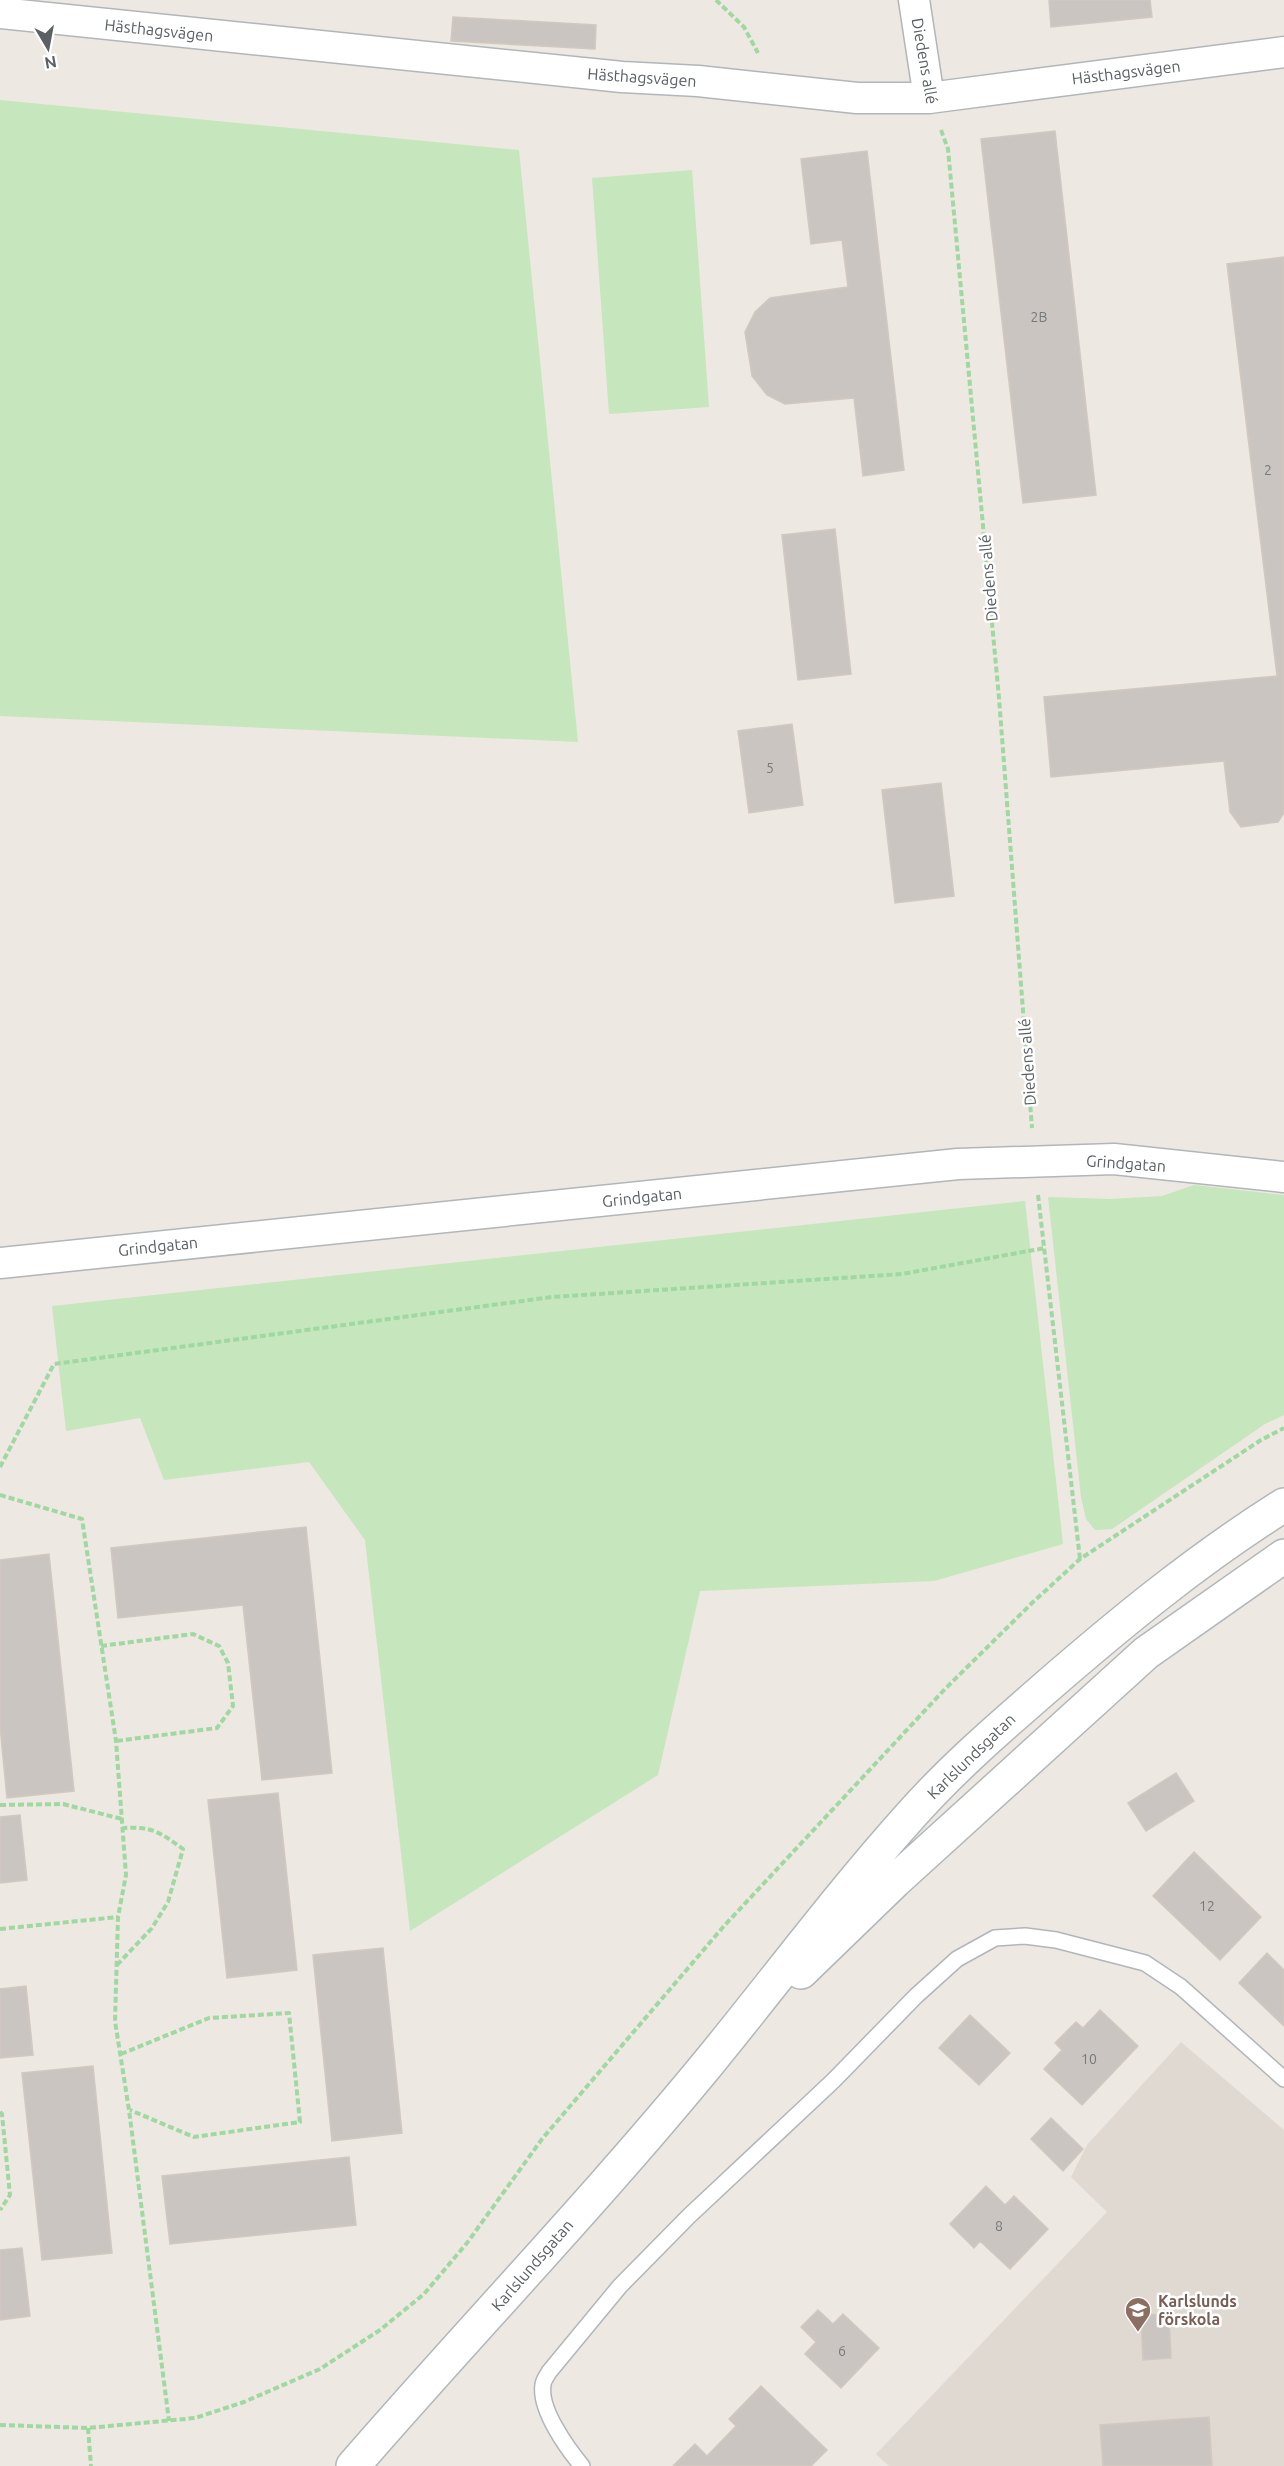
<svg xmlns="http://www.w3.org/2000/svg" width="1284" height="2466" font-family="Ubuntu,sans-serif">
  <style>
    .education { fill: #dfd9d2 }
    .green { fill: #c6e6bd }
    .building { fill: #cac5c1; stroke: #d2c8c0; stroke-width: 1.5 }
    .lines { fill: none; stroke-linecap: round; stroke-linejoin: round }
    .service-casing { stroke: #b2b6ba; stroke-width: 18 }
    .minor-casing { stroke: #b2b6ba; stroke-width: 33 }
    .secondary-casing { stroke: #b1b7ba; stroke-width: 36 }
    .path { stroke: #9fd8a1; stroke-width: 4; stroke-dasharray: 6 3; stroke-linecap: butt }
    .service { stroke: #fff; stroke-width: 15 }
    .minor { stroke: #fff; stroke-width: 30 }
    .secondary { stroke: #fff; stroke-width: 33 }
    .labels { text-anchor: middle; stroke-width: 5; stroke-linejoin: round; paint-order: stroke }
    .number-label { font-size: 14px; fill: #76797a }
    .street-label { font-size: 16px; fill: #5a6063; stroke: #fff }
    .education-label { font-size: 16px; font-weight: bold; fill: #785e54; stroke: #fff; text-anchor: start }
  </style>
  <rect width="100%" height="100%" fill="#ede8e1"/>
  <path class="education" d="M1181,2042l103,88v336h-395l-13,-12 231,-242 -36,-35 16,-32z"/>
  <path class="green" d="M0,100l519,50 59,592 -578,-26z
    M692,170l17,237 -100,7 -17,-236z
    M1194,1185l90,10v220l-19,9 -153,105 -17,1 -9,-11 -5,-22 -33,-300 62,2 52,-3z
    M1025,1201l38,343 -129,37 -234,10 -42,184 -248,156 -45,-391 -56,-78 -145,18 -24,-62 -74,13 -14,-125z"/>
  <path class="building" d="M1049,0h101l2,17 -101,10z
    M453,17l143,8 -1,24 -144,-8z
    M1055,131l41,364 -73,8 -42,-364z
    M867,151l37,319 -41,6 -9,-78 -69,6 -18,-9 -15,-19 -7,-44 10,-20 15,-14 78,-11 -6,-47 -31,4 -10,-85z
    M1284,257v556l-6,9 -37,5 -11,-15 -6,-51 -173,16 -7,-80 233,-21 -50,-412z
    M835,529l16,145 -53,6 -16,-145z
    M792,724l11,81 -54,8 -11,-82z
    M941,783l13,113 -59,7 -13,-113z
    M306,1527l26,246 -70,7 -19,-175 -125,13 -7,-70z
    M49,1554l25,237 -67,7 -7,-72v-166z
    M1176,1773l18,28 -48,30 -18,-28z
    M278,1793l19,177 -70,8 -19,-178z
    M20,1815l7,65 -27,3v-66z
    M1194,1852l67,65 -41,43 -67,-64z
    M383,1948l19,185 -70,8 -19,-186z
    M1267,1953l17,17v56l-45,-43z
    M26,1986l7,69 -33,3v-69z
    M1100,2010l38,36 -56,59 -38,-36 18,-19 -7,-7 21,-21 7,6z
    M970,2015l40,38 -31,32 -40,-37z
    M93,2066l19,187 -70,7 -20,-187z
    M1051,2118l32,31 -20,22 -32,-32z
    M349,2157l7,68 -186,19 -8,-68z
    M986,2186l19,19 9,-9 34,33 -38,40 -30,-28 -6,7 -24,-24z
    M22,2248l8,68 -30,4v-70z
    M818,2310l15,14 10,-10 36,34 -38,40 -36,-34 11,-12 -15,-15z
    M1169,2314l2,44 -28,2 -2,-45z
    M761,2386l66,64 -16,16h-138l22,-22 12,12 29,-30 -7,-7z
    M1209,2417l3,49h-109l-3,-41z"/>
  <g class="lines">
    <g class="service-casing">
      <path id="service" d="M582,2466c-15,-18 -43,-57 -39,-81 0,-4 4,-9 6,-13l71,-86 69,-70 144,-135 83,-85 41,-37 38,-21 30,-2 31,4 89,23 36,24 103,92"/>
    </g>
    <g class="minor-casing">
      <path id="minor" d="M914,0l15,98
        M0,13l622,64 76,4 159,17h72l355,-46
        M0,1263l958,-99 156,-5 170,18"/>
    </g>
    <g class="secondary-casing">
      <path id="secondary" d="M801,1972l94,-91 251,-228 138,-97
        M353,2466c118,-136 243,-266 357,-405 67,-82 130,-167 201,-246 41,-46 86,-85 132,-125 77,-67 155,-131 241,-185"/>
    </g>
    <path class="path" d="M716,0l28,27 14,26
      M941,130l7,19 51,549 33,430
      M1038,1195l42,364
      M0,1467l54,-103 498,-67 350,-23 143,-26
      M0,1495l82,24 34,222 10,134 -8,42 -3,104 14,89 40,311
      M101,1646l92,-12 26,12 9,17 5,43 -16,22 -101,13
      M0,1805l63,-1 59,15
      M0,1929l118,-12
      M117,1965l35,-37 16,-26 15,-53c-23,-17 -32,-23 -60,-21
      M121,2054l88,-36 80,-5 11,109 -106,15 -64,-27
      M0,2112l2,2 8,81 -10,15
      M0,2425l88,3 107,-10 49,-16 76,-33 60,-39 44,-36 43,-51 75,-104 182,-213 221,-237 87,-86 48,-44 181,-119 23,-12
      M88,2428l3,38"/>
    <use href="#service" class="service"/>
    <use href="#minor" class="minor"/>
    <use href="#secondary" class="secondary"/>
  </g>
  <defs>
    <g id="school-pin" transform="scale(1.35)"><path d="M0 17L-7.5 6A9.5 9.5 0 1 1 7.5 6Z" fill="#8d6e63" stroke="#fff"/><path d="M0-5L7-2L0 1L-7-2ZM-4 1L0 2.5L4 1V4Q0 6-4 4Z" fill="#fff"/></g>
  </defs>
  <g fill-rule="evenodd">
    <use href="#school-pin" x="1138" y="2310"/>
  </g>
  <g class="labels">
    <g class="number-label">
      <text x="1039" y="322">2B</text>
      <text x="1268" y="475">2</text>
      <text x="770" y="773">5</text>
      <text x="1207" y="1911">12</text>
      <text x="1089" y="2064">10</text>
      <text x="999" y="2231">8</text>
      <text x="842" y="2356">6</text>
    </g>
    <g class="street-label">
      <text transform="translate(159 30) rotate(6)" y="6">Hästhagsvägen</text>
      <text transform="translate(925 61) rotate(80)" y="6">Diedens allé</text>
      <text transform="translate(1126 72) rotate(-7)" y="6">Hästhagsvägen</text>
      <text transform="translate(642 77) rotate(4)" y="6">Hästhagsvägen</text>
      <text transform="translate(988 578) rotate(-95)" y="6">Diedens allé</text>
      <text transform="translate(1027 1062) rotate(-94)" y="6">Diedens allé</text>
      <text transform="translate(1126 1163) rotate(4)" y="6">Grindgatan</text>
      <text transform="translate(642 1197) rotate(-6)" y="6">Grindgatan</text>
      <text transform="translate(158 1246) rotate(-6)" y="6">Grindgatan</text>
      <text transform="translate(971 1756) rotate(-44)" y="6">Karlslundsgatan</text>
      <text transform="translate(532 2265) rotate(-49)" y="6">Karlslundsgatan</text>
    </g>
    <g class="education-label">
      <text x="1158" y="2307">Karlslunds<tspan x="1158" dy="18">förskola</tspan></text>
    </g>
  </g>
  <g transform="translate(48 48) rotate(170)" stroke="#ffffff" stroke-width="4.5" paint-order="stroke">
  <path d="M0-4.5L10 22L0 15L-10 22Z" fill="#5a6063"/>
  <text y="-9" font-size="16" font-weight="bold" text-anchor="middle" fill="#5a6063">N</text>
  </g>
</svg>
